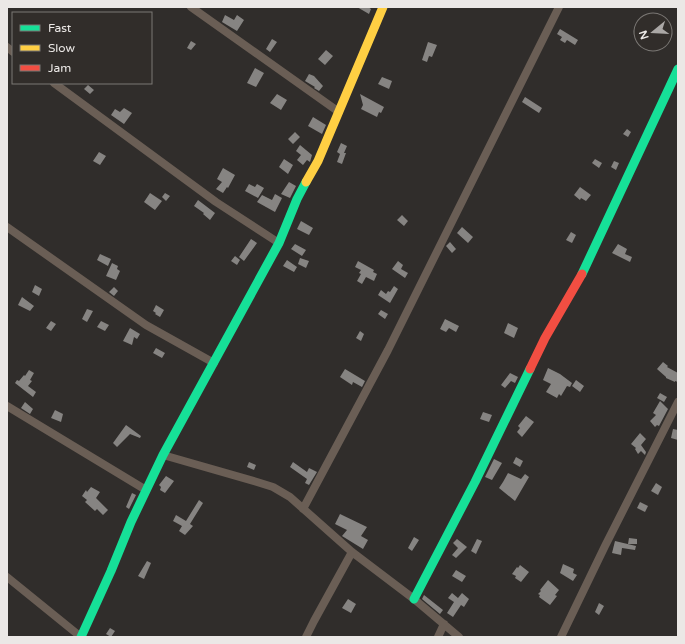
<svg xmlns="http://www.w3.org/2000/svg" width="685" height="644" font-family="'Varela Round',sans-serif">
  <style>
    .building { fill: #868482 }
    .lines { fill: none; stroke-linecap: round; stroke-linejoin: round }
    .street { stroke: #6a5e55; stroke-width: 8 }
    .fast { stroke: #16e098; stroke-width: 9 }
    .slow { stroke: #ffcf43; stroke-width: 9 }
    .jam { stroke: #f24e42; stroke-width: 9 }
  </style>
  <rect width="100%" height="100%" fill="#302d2b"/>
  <path class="building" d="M357,7h11l3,2 -2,5z
    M225,15l9,5 3,-5 7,5 -7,11 -15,-9z
    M560,29l18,11 -3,5 -8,-5 -2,3 -5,-3 2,-3 -5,-3z
    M272,39l5,3 -7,10 -4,-3z
    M191,41l5,3 -5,6 -4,-2z
    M428,42l9,3 -5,12 -3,-1 -2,6 -5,-2z
    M326,50l7,6 -8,9 -7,-6z
    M255,68l9,5 -8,14 -9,-4z
    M309,74l5,2 9,10 -4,5 -5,-3 1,-1 -10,-6z
    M382,77l10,4 -3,8 -11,-5z
    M88,85l6,5 -4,4 -6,-5z
    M277,94l10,6 -6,10 -11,-7z
    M360,94l24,13 -3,6 -2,-1 -2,5 -16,-8 2,-4z
    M525,97l17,11 -3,5 -17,-11z
    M124,108l8,5 -8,11 -13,-9 4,-6 5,3z
    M313,117l13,8 -4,9 -14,-8z
    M627,129l4,3 -3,5 -5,-3z
    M295,132l5,5 -7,7 -5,-5z
    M341,143l6,3 -3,7h2l-4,11 -5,-2 3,-8 -3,-2z
    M300,145l12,10 -2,7 -3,-2 -4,5 -6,-5 4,-5 -5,-4z
    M99,152l7,4 -6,9 -7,-4z
    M284,159l9,6 -5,9 -9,-7z
    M595,159l7,4 -3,5 -7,-5z
    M614,161l5,2 -3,7 -5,-3z
    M223,168l12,7 -7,13 -1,-1 -4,6 -7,-4 6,-7 -5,-3z
    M289,182l7,4 -6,12 -9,-4z
    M249,184l6,3 2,-3 7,4 -6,10 -13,-7z
    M580,187l11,8 -5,6 -5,-3 -1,2 -6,-5z
    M150,193l12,8 -7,9 -11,-8z
    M165,193l5,3 -4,5 -4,-4z
    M275,194l7,4 -7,14 -18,-10 5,-7 10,5z
    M198,200l17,13 -5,7 -7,-6 1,-1 -10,-7z
    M402,215l6,6 -4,5 -7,-6z
    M301,221l12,7 -4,7 -12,-6z
    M462,227l11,10 -5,6 -11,-10z
    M571,232l5,3 -4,8 -6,-3z
    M251,239l6,4 -13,18 -5,-4z
    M450,242l6,7 -4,4 -6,-7z
    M295,244l11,6 -4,6 -11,-7z
    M618,244l9,5 -2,5 7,3 -2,5 -18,-9z
    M100,254l11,5 -3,7 -11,-6z
    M235,256l5,4 -3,5 -6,-4z
    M300,258l9,3 -3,7 -8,-4z
    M287,260l10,7 -3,5 -11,-6z
    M358,261l16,9 -1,2 4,2 -3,7 -8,-4 -4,7 -5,-3 4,-7 -2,-1 2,-3 -6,-3z
    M398,261l5,4 -2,4 7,4 -3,5 -13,-9z
    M112,263l6,3 -1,3 3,2 -4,9 -10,-4z
    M35,285l7,4 -3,7 -7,-4z
    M394,286l4,3 -8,14 -12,-8 3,-5 5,4 2,-3 2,1z
    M114,287l4,4 -4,5 -5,-4z
    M22,297l12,9 -4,5 -12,-6z
    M156,305l8,5 -4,7 -5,-3 1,-1 -3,-2z
    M87,309l6,2 -6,11 -5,-3z
    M381,310l7,4 -3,5 -7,-5z
    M445,319l14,7 -3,6 -7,-4 -3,4 -6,-3z
    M51,321l5,3 -5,7 -5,-3z
    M101,321l8,4 -4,6 -8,-4z
    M508,323l10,5 -4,10 -10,-5z
    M130,328l10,6 -3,5 -3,-2 -2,8 -9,-4z
    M360,331l4,3 -3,7 -5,-3z
    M156,348l9,5 -3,5 -9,-5z
    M663,362l5,4 -1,1 11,6v9l-3,-1v1l-9,-4v-1l-9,-8z
    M548,368l12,6 12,9 -2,4 -3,-1 -6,10 -2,-2 -2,4 -11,-6 5,-8 -8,-4z
    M345,369l20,12 -3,6 -9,-5 -1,3 -12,-8z
    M29,370l5,3 -4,7 2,1 -4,5 8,6 -3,5 -18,-14 2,-3 2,1 5,-6 1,1z
    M510,373l8,4 -3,6 -4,-2 -6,7 -4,-3z
    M576,380l8,6 -4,6 -8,-6z
    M660,393l7,4 -3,5 -7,-4z
    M660,401l8,8 -9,17 -2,-1 -2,2 -5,-6 6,-6 -3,-2z
    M25,402l8,7 -3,5 -9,-6z
    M55,410l8,4 -2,8 -10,-4z
    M483,412l9,3 -3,7 -9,-3z
    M526,416l8,6 -12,15 -5,-5 3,-4 -2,-2z
    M126,425l15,11 -1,2 -10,-4 -13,13 -4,-4z
    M673,429l5,1v10l-7,-2z
    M640,433l6,6 -5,6 5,7 -1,3 -4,-4 -3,3 -3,-5 1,-1 -5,-4z
    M516,457l7,4 -3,6 -7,-4z
    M494,459l8,4 -10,17 -7,-3z
    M249,462l7,3 -2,5 -7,-3z
    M293,462l14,10 2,-4 8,4 -8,13 -4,-2 2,-4 -17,-12z
    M508,473l13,6 4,-5 4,3 -14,24 -16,-13 4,-6z
    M166,476l8,5 -9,12 -5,-3 1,-3 -2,-2z
    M656,483l6,4 -4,8 -7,-4z
    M91,487l9,5 -4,6 12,12 -5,5 -6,-6 -2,2 -10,-9 2,-2 -5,-4 4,-6 1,2z
    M132,493l4,2 -7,14 -3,-2z
    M199,500l4,3 -13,21 3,2 -8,9 -6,-4 3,-5 -9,-5 3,-6 10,6z
    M640,502l8,4 -3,6 -8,-4z
    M340,514l27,13 -6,9 7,4 -5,9 -21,-13 5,-6 -12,-6z
    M414,537l5,3 -7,11 -4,-3z
    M629,538l8,1v5h-9z
    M457,539l10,8 -11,11 -4,-3 6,-7 -5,-5z
    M477,539l5,2 -6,13 -5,-3z
    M615,541l21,5 -1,4 -13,-2 -1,7 -9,-2z
    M147,561l4,2 -7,16 -6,-3z
    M563,564l11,5 -1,4 4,2 -4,6 -13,-8z
    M520,565l9,7 -8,10 -6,-4 1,-2 -4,-2 5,-7 1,1z
    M456,570l10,6 -4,6 -10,-6z
    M548,580l11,10 -4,5 2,1 -7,9 -11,-8 1,-2 -2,-1 3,-3 -1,-1z
    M452,593l6,5 4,-5 7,6 -5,8 -3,-2 -8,12 -6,-4 7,-11 -6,-4z
    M424,595l19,15 -3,4 -18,-15z
    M348,599l8,5 -5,9 -9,-5z
    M599,603l5,3 -5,9 -4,-3z
    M110,628l5,3 -4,6 -5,-3z"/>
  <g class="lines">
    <path class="street" d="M191,7l148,105
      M7,47l6,5
      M54,83l162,119 63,41
      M7,227l139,98 68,38
      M7,406l139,84
      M163,455l94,27 16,5 17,10 62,55 62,47 45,38
      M303,509l85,-159 171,-343
      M7,577l74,60
      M306,637l8,-16 38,-69
      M438,637l6,-13
      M561,637l44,-91 73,-144"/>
    <path class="fast" d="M582,274l96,-205
      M414,599l61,-117 55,-113
      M81,637l30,-66 20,-49 32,-67 116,-212 18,-44 9,-17"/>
    <path class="slow" d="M306,182l12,-21 65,-154"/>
    <path class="jam" d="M530,369l15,-31 37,-64"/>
  </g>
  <rect width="685" height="644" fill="none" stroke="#ebe8e6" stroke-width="16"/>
  <rect x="12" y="12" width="140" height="72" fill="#312d2a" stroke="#7b7875"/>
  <rect x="20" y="25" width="20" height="6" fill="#16e098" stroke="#7b7875"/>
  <text x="48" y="32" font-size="12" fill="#ebe8e6">Fast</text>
  <rect x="20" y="45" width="20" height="6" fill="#ffcf43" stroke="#7b7875"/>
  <text x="48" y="52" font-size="12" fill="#ebe8e6">Slow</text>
  <rect x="20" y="65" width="20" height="6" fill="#f24e42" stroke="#7b7875"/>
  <text x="48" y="72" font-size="12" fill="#ebe8e6">Jam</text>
  <g transform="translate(653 32) rotate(252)"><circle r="19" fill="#312d2a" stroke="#7b7875"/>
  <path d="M0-3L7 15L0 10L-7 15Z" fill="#aaa7a5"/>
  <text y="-6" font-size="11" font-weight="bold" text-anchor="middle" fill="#ebe8e6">N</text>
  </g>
</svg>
